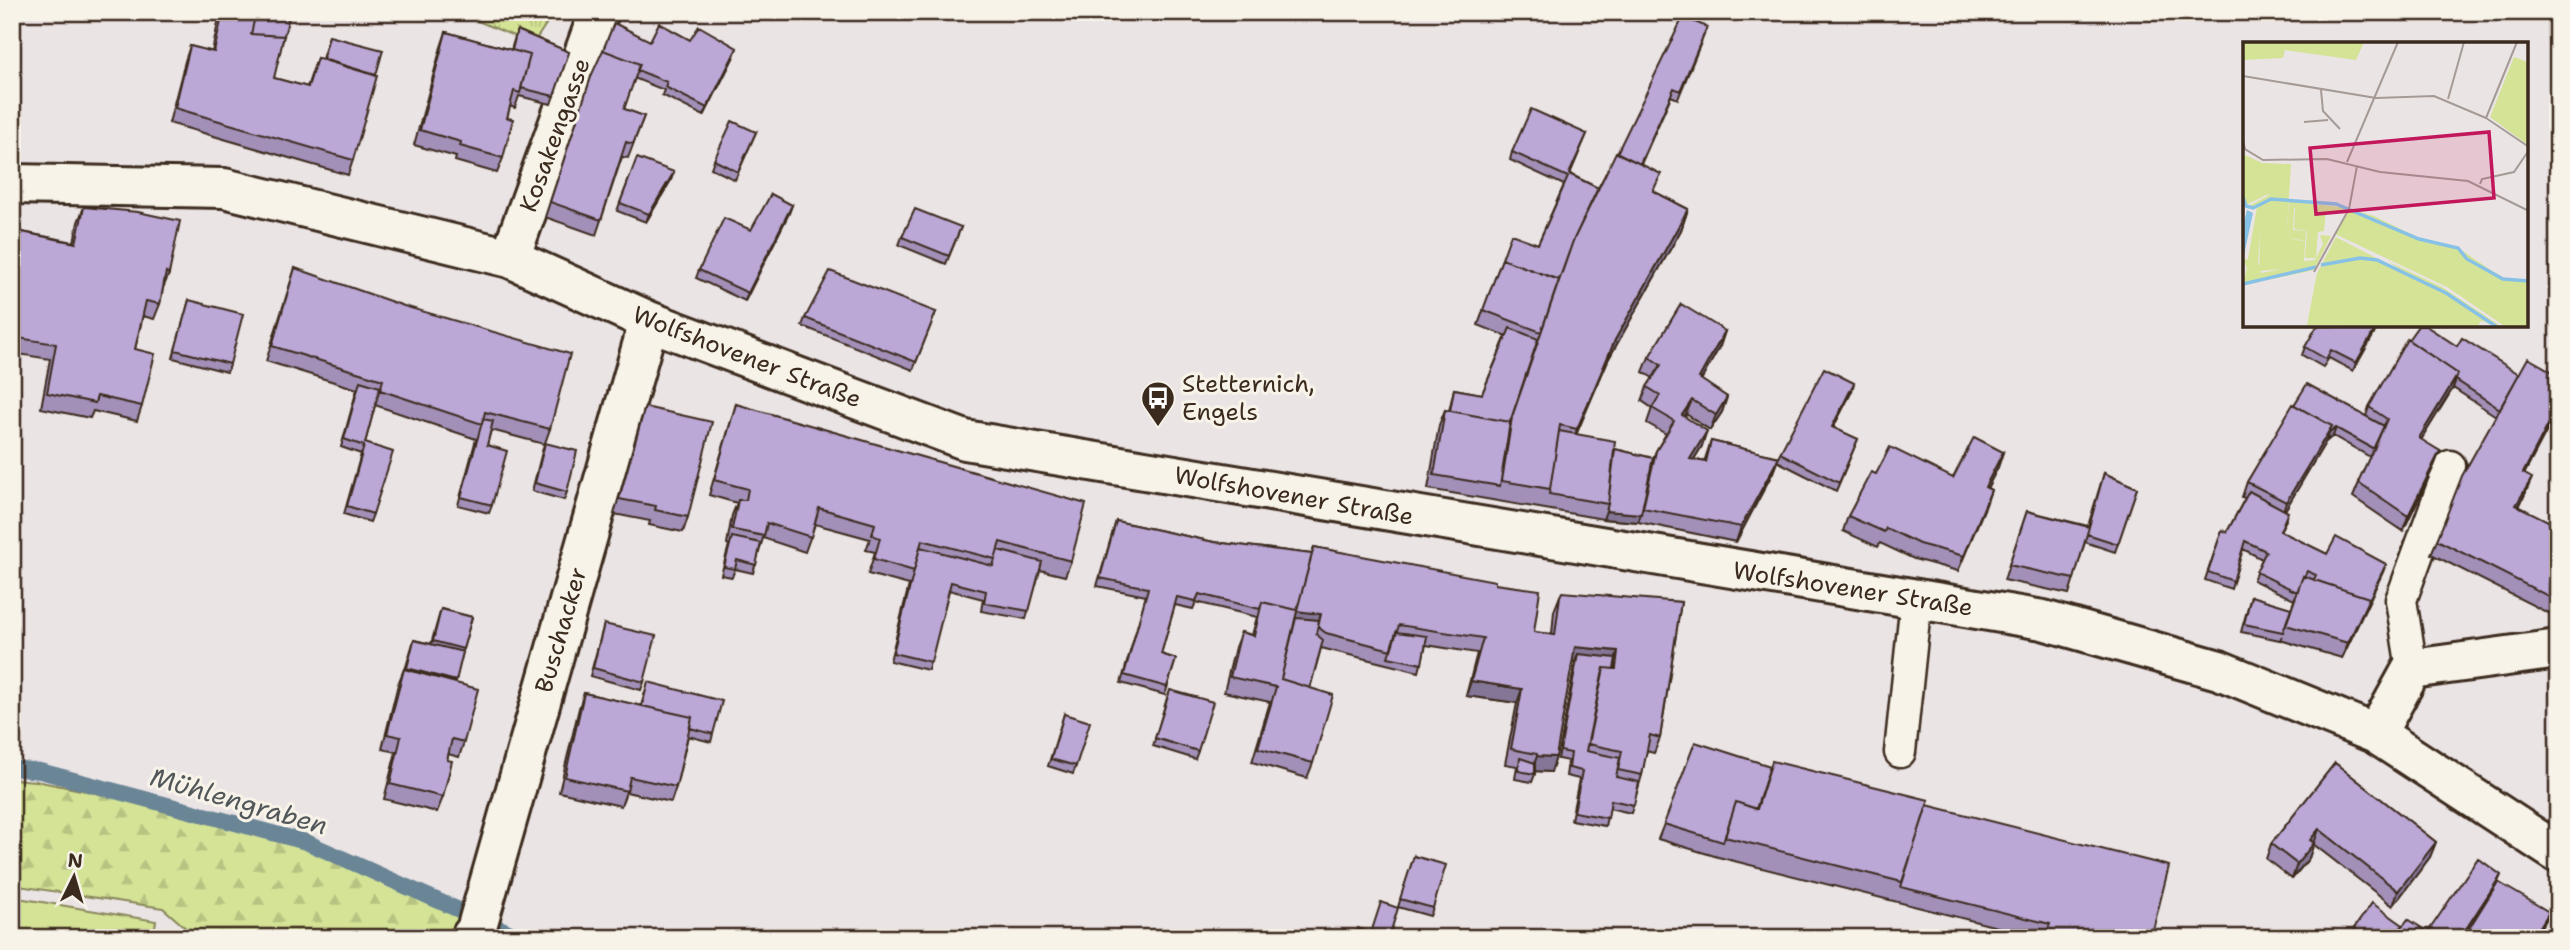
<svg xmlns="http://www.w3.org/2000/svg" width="2570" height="950" font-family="'Shantell Sans',sans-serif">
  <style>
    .grass { fill: #d4e396; stroke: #88865a; stroke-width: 2 }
    .forest { fill: url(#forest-firs); stroke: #88865a; stroke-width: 2 }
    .park { fill: url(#park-tufts); stroke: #88865a; stroke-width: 2 }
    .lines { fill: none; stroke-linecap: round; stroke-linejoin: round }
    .stream { stroke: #698596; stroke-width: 16 }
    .lane-casing { stroke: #3b2a1e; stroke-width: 35 }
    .street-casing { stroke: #3b2a1e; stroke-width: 44 }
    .lane { stroke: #f7f3e8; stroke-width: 30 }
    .street { stroke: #f7f3e8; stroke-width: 38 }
    .wall { fill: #a290b9; stroke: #3b2a1e; stroke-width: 2 }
    .shaded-wall { fill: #847696; stroke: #3b2a1e; stroke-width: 2 }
    .building { fill: #bca8d7; stroke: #3b2a1e; stroke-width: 2 }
    .labels { text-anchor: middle; stroke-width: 6; stroke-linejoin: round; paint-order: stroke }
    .street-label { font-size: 24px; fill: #3b2a1e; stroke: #f7f3e8 }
    .poi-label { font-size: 24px; fill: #3b2a1e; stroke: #f7f3e8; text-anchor: start }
    .water-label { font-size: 26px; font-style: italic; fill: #52575a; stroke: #f7f3e8 }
    .inset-river { fill: none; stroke: #87c1e6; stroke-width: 3.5 }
    .inset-road { fill: none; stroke: #a59a95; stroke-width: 2 }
    .view { fill: #c2185b; fill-opacity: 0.15; stroke: #c2185b; stroke-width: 3.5 }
    .inset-edge { fill: none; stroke: #3b2a1e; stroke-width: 3.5 }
  </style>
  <defs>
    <pattern id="forest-firs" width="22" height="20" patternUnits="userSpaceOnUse" patternTransform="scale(1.75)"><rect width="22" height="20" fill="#d4e396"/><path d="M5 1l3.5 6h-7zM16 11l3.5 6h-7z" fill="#b7c381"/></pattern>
    <pattern id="park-tufts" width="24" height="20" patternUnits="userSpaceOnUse" patternTransform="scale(1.75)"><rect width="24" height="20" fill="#d4e396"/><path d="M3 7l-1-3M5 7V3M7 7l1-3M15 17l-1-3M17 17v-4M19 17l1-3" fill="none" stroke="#b7c381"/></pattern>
  </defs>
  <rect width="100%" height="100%" fill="#ebe4e5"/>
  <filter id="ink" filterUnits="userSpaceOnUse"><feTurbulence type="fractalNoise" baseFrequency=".0143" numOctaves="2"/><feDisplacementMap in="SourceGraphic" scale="14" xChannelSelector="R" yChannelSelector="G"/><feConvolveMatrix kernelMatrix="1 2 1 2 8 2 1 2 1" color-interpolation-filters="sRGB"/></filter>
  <g filter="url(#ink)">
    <path class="grass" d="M12,897l144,24 -3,17h-141z"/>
    <path class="forest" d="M12,779l24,2 274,55 153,79 -18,23h-248l-34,-30 -151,-23z"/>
    <path class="park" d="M456,12h98l-21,32z"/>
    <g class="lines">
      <path class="stream" d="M12,768l28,3 266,71 216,96"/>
      <g class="lane-casing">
        <path id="lane" d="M2412,669l-11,-69 49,-134
          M1900,752l16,-152"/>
      </g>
      <g class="street-casing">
        <path id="street" d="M12,184l212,4 286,70 139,63 316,119 1078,180 176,50 157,64 182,119
          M510,258l89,-246
          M2376,734l36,-65 146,-20
          M470,938l6,-8 173,-609"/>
      </g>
      <use href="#lane" class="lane"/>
      <use href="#street" class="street"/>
    </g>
    <path class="wall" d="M195,12h78l1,66 33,9 10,-29 5,1 7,-23 24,124 -5,15 -179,-52 16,-62 5,-15 22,6 7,-34z
      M517,30l52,22 -18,52 -32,-8 -4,12 -5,-2 -3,12 -4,40 -6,15 -42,-12 1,-4 -42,-12 27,-98 5,-15 65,18z
      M1704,35l-26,64 -7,-3 -30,68 14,28 33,17 -7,21 -73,130 -32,74 39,15 38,9 3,-7 10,-17 -19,-11 5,-15 -10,-7 5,-14 6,-9 -10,-6 6,-15 76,-26 -5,15 -19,34 26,17 -5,15 -12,18 -24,-16 -1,3 17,29 -8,13 10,3 7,-21 67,16 2,-4 72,-62 -19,37 25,11 -22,52 -59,-30 -4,11 -37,70 -98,-20 -35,-3 -175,-30 11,-64 6,-15 4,1 5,-22 28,5 24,-58 -28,-11 24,-66 36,-15 26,-59 -54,-25 2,-8 75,-18 -17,40 28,14 19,-35z
      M690,40l44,16 -30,60 -42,-21 2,-5 -30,-12 -10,31 20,7 -16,42 -6,-1 -26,78 -51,-18 47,-143z
      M756,132l-21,48 -24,-12 3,-8z
      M637,158l34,22 -25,42 -29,-11z
      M792,205l-3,8 -44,88 -49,-23 3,-8 52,-40z
      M84,207l85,67 -6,14 -3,16 -6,15 -11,-3 -8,33 7,57 -5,15 -44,-10 -3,7 -49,-10 9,-49 -38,-6v-123l62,12 4,-20z
      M961,227l-15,37 -47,-19 3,-8z
      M295,268l255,161 -5,14 22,49 -3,8 -32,-9 12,-47 -53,-14 -4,15 5,60 -3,8 -31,-8 18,-66 -101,-34 -10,38 8,71 -3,8 -26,-8 17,-60 -20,-7 16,-58 -91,-28z
      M189,300l41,64 -3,8 -54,-14z
      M936,312l-23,58 -111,-44 3,-8z
      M2374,334l-21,37 -24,-13 -6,9 -21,-12 3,-8z
      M2408,340l49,6 62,28 7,118 -7,15 39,19v92l-127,-64 6,-14 59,-124 -43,-28 -32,52 19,11 -6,15 -31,65 -50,-34 17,-40 -37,-21 -7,5 -41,69 1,10 -6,11 47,23 59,10 -44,94 -62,-18 2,-4 -2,4 -39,-8 10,-36 32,35 13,-36 -2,5 -41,-20 9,-21 -19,-10 -12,40 -26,-9 17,-50 5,2 18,-34 -3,-1 5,-15 47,-77 72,11 3,-9z
      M736,404l335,157 -6,15 -25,-6 -14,49 -45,-8 2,-12 -34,-9 -21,80 -38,-9 19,-76 -41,-11 7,-22 -9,-2 4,-11 -55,-15 -10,28 -42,-14 -10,35 -18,-4 -3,8 -11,-2 8,-30 -2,-1 5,-29 5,-12 -28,-8z
      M645,407l43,110 -5,15 -34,-7 1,-4 -36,-7 26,-92z
      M2003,452l-5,15 -11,21 4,2 -33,81 -44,-12 -34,-16 -2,4 -35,-16 5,-15 28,-42 77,4z
      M2104,473l33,15 -22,64 -30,-10 -16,52 -65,-14 23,-69 61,15z
      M1116,521l98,21 98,12 2,-7 181,37 39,48 18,2 2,-23 6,-15 121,6 -21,136 -6,15 -8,-2 -4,24 -11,38 -22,-5 -4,18 -34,-6 8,-41 -13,-3 2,-15 -10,-2 17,-97h-3l-16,95 -5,15 -16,-1v3l-3,8 -17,-3 2,-13 -12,-2 12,-61 -51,-7 11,-43 -51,-8 -7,27 -98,-24 -11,40 3,75 -6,15 -55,-16 18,-60 -46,-10 11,-45 6,-15 11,3 5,-18 -61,-15 -3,7 -18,-4 -14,49 15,5 -11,36 -44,-12 25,-87 -49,-10z
      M441,609l31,8 -10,35h1l-8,31 9,59 -5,15 -11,-3 -5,43 -6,15 -53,-13 12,-47 -14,-3 16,-65 6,-15 1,1 9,-30 17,4z
      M604,624l40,58 -3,8 -51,-14z
      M648,682l65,52 -2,8 -23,-6 -12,51 -5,15 -45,-10 -5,14 -62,-14 20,-84 5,-15 57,13z
      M1167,698l31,53 -3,8 -42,-13z
      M1064,714l12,52 -3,8 -25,-8z
      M2335,763l101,79 -6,15 -37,49 -80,-62 -4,14 -17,21 -26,-20 5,-15z
      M1770,766l157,39 224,133h-110l-323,-81 -60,-18 6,-15z
      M1414,856l19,52 -3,8 -32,-9z"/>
    <path class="shaded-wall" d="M737,48l-3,8 -30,60 3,-8z
      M674,172l-3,8 -25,42 3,-8z
      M792,205l-3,8 -44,88 3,-8z
      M1688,209l-7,21 -73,130 -38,89 7,-20 38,-89z
      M2377,326l-3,8 -21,37 3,-8z
      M1725,331l-5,15 -26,47 5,-15z
      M2458,374l-5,14 -40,65 6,-15z
      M1854,383l-2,8 -23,44 3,-8z
      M1727,397l-5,15 -12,18 6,-15z
      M1692,400l-6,14 -9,16 5,-15z
      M2558,406v4l-41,78 6,-15z
      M2332,426l-6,15 -45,76 5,-15z
      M2336,428l-3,8 -6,5 2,-8z
      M1707,431l-5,15 -17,28 5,-15z
      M2440,451l-6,15 -31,65 5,-15z
      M2003,452l-5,15 -18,35 5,-15z
      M1779,457l-6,15 -37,70 5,-15z
      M2532,478l-6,14 -15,28 5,-15z
      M1991,490l-5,15 -28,66 6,-15z
      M1606,511l35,3 -3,8 -35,-3z
      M2386,564l-3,8 -41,86 6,-15z
      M1297,611l24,3 -5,14 -23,-2z
      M1575,647l43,4 -5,15 -35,-12 -3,8h-5z
      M1471,681l51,8 -5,14 -51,-7z
      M1537,756l19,1 -5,15 -19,-1z
      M2319,829l-10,29 -17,21 5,-15 13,-24z
      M2436,842l-6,15 -37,49 5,-15z
      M2501,875l-6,14 -30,49h-5z
      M2549,912l-3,8 -11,18h-2z"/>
    <path class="building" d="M223,12h33l-5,22 33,2 -10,42 34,9 9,-29 60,18 -24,84 -178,-52 15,-62 24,6z
      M256,12h17l-1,1 17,4 -7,26 2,-7 -33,-2z
      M1683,17l24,10 -27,64 -6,-3 -34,76 -23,-11z
      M614,23l36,18 9,-18 31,17 9,-14 38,22 -30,60 -42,-21 2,-5 -30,-12 3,-6 -37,-14z
      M517,30l52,22 -15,44 -33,-8 9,-33 -18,-5z
      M446,32l84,23 -10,38 -6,-2 -7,27 6,1 -10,39 -43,-12 1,-4 -41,-12z
      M329,36l54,14 -7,25 -53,-16z
      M603,50l37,14 -16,45 20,7 -11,28 -7,-2 -25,78 -51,-18 42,-128z
      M1531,109l56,25 -18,40 29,14 -25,53 -14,39 -57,-21 9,-25 27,10 30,-67 -56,-25z
      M732,121l24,11 -18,40 -24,-12z
      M1616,152l45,22 -8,17 35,18 -73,131 -38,89 -17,-4 -10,64 -48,-8 10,-64 31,-90 30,-86z
      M637,158l37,14 -25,42 -29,-11z
      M771,194l21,11 -44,88 -49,-23 25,-52 27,12z
      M84,207l54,5 42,9 -11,53 -3,-2 -6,32 -14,-3 -11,48 20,5 -13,52 -45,-10 -2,7 -48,-10 9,-49 -44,-7v-107l64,13z
      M915,209l46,18 -12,29 -47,-19z
      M1502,259l57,21 -18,52 -58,-22z
      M295,268l109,38 166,48 -20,75 -65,-17 -3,12 -102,-34 3,-10 -111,-34z
      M830,271l106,41 -20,50 -111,-44z
      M189,300l54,14 -13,50 -55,-14z
      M1681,304l44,27 -26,47 28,19 -11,18 -24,-15 -10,15 25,16 -17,28 16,3 5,-21 68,16 -38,70 -98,-19 13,-57 18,-30 -22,-13 8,-13 -13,-8 14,-22 -12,-8z
      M2317,326h60l-21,37 -25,-13 -5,9 -21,-12z
      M2418,326h8l31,20 5,-8 57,36 -19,35 -44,-29 2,-6 -50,-34z
      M1510,328l28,11 -28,83 -60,-11 4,-22 28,5z
      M2407,339l51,35 -39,64 21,13 -32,65 -50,-34 29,-63 -18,-12z
      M2528,358l30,17v31l-35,67 9,5 -16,27 42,21v75l-121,-61 25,-64z
      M1824,368l30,15 -22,44 26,12 -19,44 -59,-30z
      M360,381l20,6 -15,56 28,9 -20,62 -26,-8 17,-60 -20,-7z
      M2307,384l77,42 -10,23 -38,-21 -7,5 3,-7 -38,-21z
      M736,404l350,100 -15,57 -71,-19 -5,17 -73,-19 -8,31 -40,-12 6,-21 -8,-3 3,-11 -56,-16 -8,29 -44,-14 -3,13 -30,-6 -2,-1 6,-29h8l2,-11 -34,-9z
      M2293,404l39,22 -46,76 -39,-20z
      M645,407l67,15 -24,95 -33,-7 1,-4 -37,-7z
      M1445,410l65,12 -10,64 -66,-11z
      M483,419l10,2 -6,24 20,6 -15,54 -31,-8z
      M1559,431l56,10 -7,63 -59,-10 1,-5z
      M1974,437l29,15 -18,35 6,3 -27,66 -45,-12 -33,-16 -2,4 -36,-16 23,-44 5,2 14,-27 63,31z
      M545,443l32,8 -10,41 -32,-9z
      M1615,449l38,9 -12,56 -35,-3 2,-7z
      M2104,473l33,15 -19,56 -31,-10z
      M2249,491l39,21 -8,19 47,23 9,-17 50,27 -19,40 2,-6 -55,-18 2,-5 -9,-4 -3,6 -1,-1 -6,16 -41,-20 10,-21 -21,-10 -12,40 -25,-9 14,-42 5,2z
      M2027,511l62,16 -15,52 -65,-14z
      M1116,521l98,21 98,12 -15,56 -35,-8 -2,7 -61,-15 -3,7 -19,-4 -16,57 15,5 -9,28 -43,-12 24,-87 -48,-10z
      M732,537l29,6 -5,22 -19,-5 -2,9 -11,-2z
      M920,547l73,19 5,-16 44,12 -13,49 -45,-8 2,-12 -35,-9 -20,80 -38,-9z
      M1314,547l181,34v3l45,6 -6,42 21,3 5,-39 2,-4 119,10 -21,136 -10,-3 -8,40 -24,-5 4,-19 -34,-7 16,-76 12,1 2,-18 -43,-4 -19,110 -19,-1v-2l-26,-5 11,-60 -51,-8 12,-43 -84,-13 -8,25 -65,-17 -8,-6 3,-13 -24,-3 -16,68 52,16 -20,68 -55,-15 18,-61 -46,-10 11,-45 13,4 8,-34 35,8z
      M2303,576l66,22 -21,45 -62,-18z
      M2251,596l40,12 -8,24 -39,-8z
      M441,609l31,8 -9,32 -30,-8z
      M1296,618l23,2 -3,14 7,6 -13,48 -29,-9z
      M604,624l52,12 -12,46 -51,-14z
      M1396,632l31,4 -5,28 -34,-7z
      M414,640l49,12 -7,29 -49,-13z
      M1578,654l38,4 -2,11 -10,-1 -2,7 -16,76 34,7 -4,19 23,5 -5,23 -23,-5 -3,18 -34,-6 8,-41 -13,-3 2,-15 -11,-2z
      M404,669l74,20 -14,53 -12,-3 -5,21 5,1 -9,36 -53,-13 11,-47 -14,-3z
      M648,682l74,19 -9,33 -23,-6 2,-11 -50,-11z
      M1170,690l43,12 -15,49 -43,-13z
      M584,693l108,24 -16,70 -46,-10 -3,14 -62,-14z
      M1064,714l26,8 -14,44 -25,-7z
      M1695,742l75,24 -14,43 -20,-7 -13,40 -59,-18z
      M1520,758l15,5v11l-17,-3z
      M1772,761l157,39 -27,82 -177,-45 11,-35 21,7z
      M2335,763l101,79 -38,49 -79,-62 -9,11 4,3 -17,21 -26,-20z
      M1927,805l242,61 -18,72h-106l5,-14 -149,-37z
      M1414,856l32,9 -13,43 -33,-9z
      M2478,858l23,17 -41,63h-66l14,-19 20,13z
      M2498,882l51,30 -16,26h-70z
      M1381,902l17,6 -8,26 10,4h-45l3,-10 13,5z
      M2372,903l31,22 -9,13h-47z"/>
  </g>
  <defs>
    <g id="bus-pin" transform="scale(1.75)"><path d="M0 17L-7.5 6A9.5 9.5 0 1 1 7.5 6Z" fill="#3b2a1e" stroke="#f7f3e8"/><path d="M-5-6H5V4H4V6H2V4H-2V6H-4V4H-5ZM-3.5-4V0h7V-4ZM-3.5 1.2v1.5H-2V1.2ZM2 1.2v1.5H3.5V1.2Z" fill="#fff"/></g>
  </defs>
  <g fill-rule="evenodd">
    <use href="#bus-pin" x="1158" y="398"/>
  </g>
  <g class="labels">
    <g class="street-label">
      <text transform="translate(555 135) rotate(-70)" y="8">Kosakengasse</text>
      <text transform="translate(747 357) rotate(21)" y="8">Wolfshovener Straße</text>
      <text transform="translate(1294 496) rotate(10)" y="8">Wolfshovener Straße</text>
      <text transform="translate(1853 589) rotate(9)" y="8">Wolfshovener Straße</text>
      <text transform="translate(561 630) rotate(-74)" y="8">Buschacker</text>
    </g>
    <g class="poi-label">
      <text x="1182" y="392">Stetternich,<tspan x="1182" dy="28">Engels</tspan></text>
    </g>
    <g class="water-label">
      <text transform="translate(239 801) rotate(16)" y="9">Mühlengraben</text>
    </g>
  </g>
  <g transform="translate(2243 42)">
    <rect width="285" height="285" fill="#ebe4e5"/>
    <path d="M0,0h121l-8,18 -71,-10 -2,8 -40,2zM271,15l14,5v83l-38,-28zM0,112l19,9 29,1 -4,63 3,12 14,2 -4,16 -18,12 -23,2 2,-55 12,-12 -5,-10 -24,12zM52,166l31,3 -2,20 -6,1 -2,26h-11l2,-27 -13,-2zM107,167l24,7 45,22 39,10 45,30 25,2v47h-22l-59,-40 -112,-53zM93,195l90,47 55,37 -4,6 -170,-2 10,-52z" fill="#d4e396"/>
    <path d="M30,151l2,9 -13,14 -4,45 3,12 21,-4 18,-12 3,-17 -13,-1 -3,-12 2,-26 59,7 -14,5 -40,-5 -1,22 13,1 -2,30 11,-1 8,-16 -3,-9 11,1 -17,34 -71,15 4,-17 -4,-8 5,-1 9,-52h-10zM144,219l55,26 60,40 -21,-6z" fill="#d4e396"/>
    <path d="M4,168l6,3 -10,47v-33z" fill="#87c1e6"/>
    <path class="inset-river" d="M0,155l3,9 7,2 18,-9 65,5 83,35 39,9 9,11 36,20 26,2M78,223l39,-7 17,2 69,33 51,34M0,242l73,-17"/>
    <path class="inset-road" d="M274,0l-31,76 43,29M0,34l133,22 58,-2 52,22M78,48l2,21 17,18M205,57l16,-57M0,58v22M61,80l24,-2M0,99l2,8 18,11 64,-1 53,13 88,9 61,30M104,120l51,-120M237,142l2,-5 32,-7 15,-22M71,230l35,-63 8,-43"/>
    <path class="view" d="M246,90l5,66 -178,16 -6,-66z"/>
    <rect width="285" height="285" class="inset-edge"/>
  </g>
  <rect width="2570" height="950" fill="none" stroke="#f7f3e8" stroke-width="42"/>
  <rect x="21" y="21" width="2528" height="908" fill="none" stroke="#3b2a1e" stroke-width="2.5" filter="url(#ink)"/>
  <g transform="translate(74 877) rotate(5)" stroke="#f7f3e8" stroke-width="5" paint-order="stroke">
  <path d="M0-5L12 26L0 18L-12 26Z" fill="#3b2a1e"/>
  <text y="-10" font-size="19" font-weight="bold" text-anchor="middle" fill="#3b2a1e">N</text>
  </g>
</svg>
